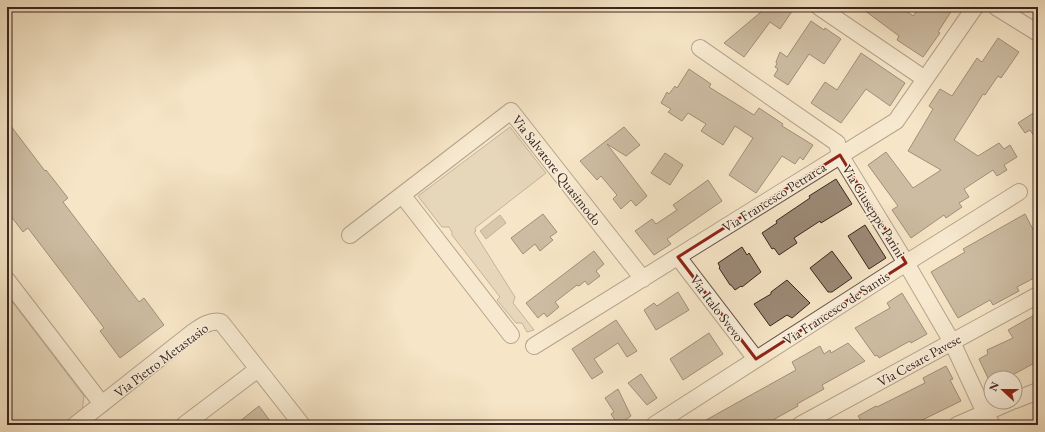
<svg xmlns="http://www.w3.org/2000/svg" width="1045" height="432" font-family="'EB Garamond',serif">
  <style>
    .green { fill: #d6c5aa; stroke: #887664 }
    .water { fill: #b6a48d; stroke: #847261 }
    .building { fill: #9c8976; stroke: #3a261f }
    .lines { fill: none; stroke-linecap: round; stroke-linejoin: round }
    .minor-casing { stroke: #695649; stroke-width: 18 }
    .minor { stroke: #f9eeda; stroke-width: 16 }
    .marked { fill: none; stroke: #8f2418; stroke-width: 3; stroke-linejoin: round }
    .labels { text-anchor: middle; stroke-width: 3; stroke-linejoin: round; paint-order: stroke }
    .street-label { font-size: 14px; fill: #3a261f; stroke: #f9eeda }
  </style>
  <rect width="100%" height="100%" fill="#f6e5c6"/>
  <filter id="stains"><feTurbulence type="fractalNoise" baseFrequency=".005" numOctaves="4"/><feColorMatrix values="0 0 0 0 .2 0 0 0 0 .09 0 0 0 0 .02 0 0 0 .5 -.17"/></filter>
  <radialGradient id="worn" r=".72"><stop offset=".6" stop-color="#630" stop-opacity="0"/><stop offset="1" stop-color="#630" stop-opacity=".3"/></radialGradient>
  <path class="green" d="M510,127l36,46 -71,55 1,3 -2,1 41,65 -2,6 21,27 -7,2 -5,-9h-6l-19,-23 3,-3 -48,-62v-3l-3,-5h-7l-24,-31z
    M7,295l77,101 -2,16 -17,13h-58z"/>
  <path class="water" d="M500,215l6,8 -20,16 -6,-8z"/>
  <path class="building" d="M767,7h28l-15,22 -10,-7 -26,35 -20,-14z
    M860,7h41l12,9 7,-9h34l-16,25 2,1 -17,24 -26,-17 2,-4z
    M811,21l13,9 1,-2 16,11 -17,25 -15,-10 -21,31 -14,-9 4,-7 -3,-2 2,-3 -1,-2 4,-10 7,5z
    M998,38l21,14 -18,26 -3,-2 -13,19 -2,-1 -29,46 24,16 21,-13 5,6 6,-4 7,12 -13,8 3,5 -10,6 -4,-6 -29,19 5,8 -10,6 3,4 -16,11 -2,-3 -33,23 -19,-28 6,-4 -30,-41 18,-13 27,36 28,-18 -33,-19 25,-42 -4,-3 11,-17 12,7 25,-38 5,4z
    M861,53l44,30 -15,23 -24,-17 -25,34 -30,-20 14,-21 12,8z
    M689,69l22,15 -2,3 45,28 5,-7 24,16 -1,2 31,19 -10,15 -3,-3 -5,7 -13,-8 -26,37 -27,-18 24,-37 -18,-12 -12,19 -22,-14 5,-7 -18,-11 -6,8 -14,-9 3,-3 -10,-6 6,-11 2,2 6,-8 2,2z
    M1038,110v32l-8,-12 -5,3 -7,-10z
    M7,121l38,50 1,-1 22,28 -5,4 76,100 5,-4 20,27 -44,33 -20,-27 4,-3 -76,-100 -5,4 -16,-21z
    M624,127l16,18 -14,11 -19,-12 40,52 -11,10 -5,-6 -10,9 -8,-10 4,-4 -16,-19 -4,4 -17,-19z
    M665,153l18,12 -13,20 -19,-12z
    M836,179l16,25 -31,19 -1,-2 -26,17 3,5 -18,12 -5,-7 -2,1 -10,-16 15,-10 -1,-2 34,-23 -1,-2z
    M708,180l14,21 -55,38 4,5 -17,11 -19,-24 17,-12 4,5 21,-14 -4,-5z
    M543,214l14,18 -7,5 3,3 -13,11 -5,-7 -12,10 -12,-16z
    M1025,214l13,25v37l-21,11 2,4 -26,14 -3,-5 -32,18 -27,-46 34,-20 -2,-3z
    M865,225l21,33 -17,11 -21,-33z
    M742,247l5,8 2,-2 12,19 -19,15 -1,-1 -6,4 -4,-5h-1l-11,-17 1,-1 -2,-4z
    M594,251l10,13 -8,7 4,5 -12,9 -3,-4 -6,5 -2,-1 -22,17 4,5 -12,10 -3,-4 -6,5 -12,-15z
    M832,251l20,27 -20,14h-4l-18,-24z
    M787,280l23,23 -18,15 -5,-3 -17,11 -16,-22 17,-10v-2z
    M678,292l11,18 -33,20 -12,-20 10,-7 3,3z
    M902,293l25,41 -16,9 -1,-2 -31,17 -2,-3 -2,1 -20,-28 35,-20 -3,-5z
    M1038,313v48l-31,17h-19l-9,-19 9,-5 -1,-4 26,-12 -5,-8z
    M616,320l21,31 -10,6 -9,-14 -24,16 9,13 -11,7 -20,-30z
    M709,333l14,21 -40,26 -13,-21z
    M848,343l17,18 -43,24 2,4 -27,15 1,2 -34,19h-67l99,-55 -4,-8 28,-16 4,8 6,-4 1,3z
    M946,366l7,13 -3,1 11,21 -49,24h-48l-6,-9 18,-10 1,1 48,-24 -2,-5z
    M641,374l16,24 -10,7 -19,-22z
    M618,389l13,27 -13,9 -7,-11 3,-2 -9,-14z
    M259,406l14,19h-38z"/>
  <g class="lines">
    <g class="minor-casing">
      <path id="minor" d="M819,7l106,72
        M996,7l42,26
        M700,48l137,95 3,12 66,108 46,79 33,71 7,12
        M403,196l108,139
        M350,235l161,-124 132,168
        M678,257l78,102
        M7,280l95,124
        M534,346l362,-225 79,-114
        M258,369l44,56
        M1015,400l23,-9
        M75,425l118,-93c9,-6 17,-12 28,-10l37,47 -74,56
        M654,425l252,-162 113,-71
        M800,425l238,-130
        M957,425l53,-23"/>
    </g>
    <use href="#minor" class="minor"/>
  </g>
  <path d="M0 0H1045V432H0ZM840,155l66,108 -150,96 -78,-102z" fill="#f6e5c6" fill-opacity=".55" fill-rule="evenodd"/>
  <path class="marked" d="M840,155l66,108 -150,96 -78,-102z"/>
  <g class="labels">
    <g class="street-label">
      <text transform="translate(557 170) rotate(52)" y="5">Via Salvatore Quasimodo</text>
      <text transform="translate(774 197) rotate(-32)" y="5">Via Francesco Petrarca</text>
      <text transform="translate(874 211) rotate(58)" y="5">Via Giuseppe Parini</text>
      <text transform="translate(717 308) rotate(53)" y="5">Via Italo Svevo</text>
      <text transform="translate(836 308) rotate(-33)" y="5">Via Francesco de Santis</text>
      <text transform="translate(161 360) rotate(-37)" y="5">Via Pietro Metastasio</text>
      <text transform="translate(919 360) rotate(-29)" y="5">Via Cesare Pavese</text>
    </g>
  </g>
  <rect width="1045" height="432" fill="none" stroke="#f6e5c6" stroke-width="24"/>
  <rect x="8" y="8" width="1029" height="416" fill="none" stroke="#3a261f" stroke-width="2"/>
  <rect x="12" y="12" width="1021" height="408" fill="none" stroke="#3a261f"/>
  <g transform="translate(1003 390) rotate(292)"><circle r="19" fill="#f9eeda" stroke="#ad9e8f"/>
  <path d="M0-3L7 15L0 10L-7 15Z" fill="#8f2418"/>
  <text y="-6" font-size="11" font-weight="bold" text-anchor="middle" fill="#3a261f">N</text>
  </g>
  <rect width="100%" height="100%" filter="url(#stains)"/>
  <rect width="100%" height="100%" fill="url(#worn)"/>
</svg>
